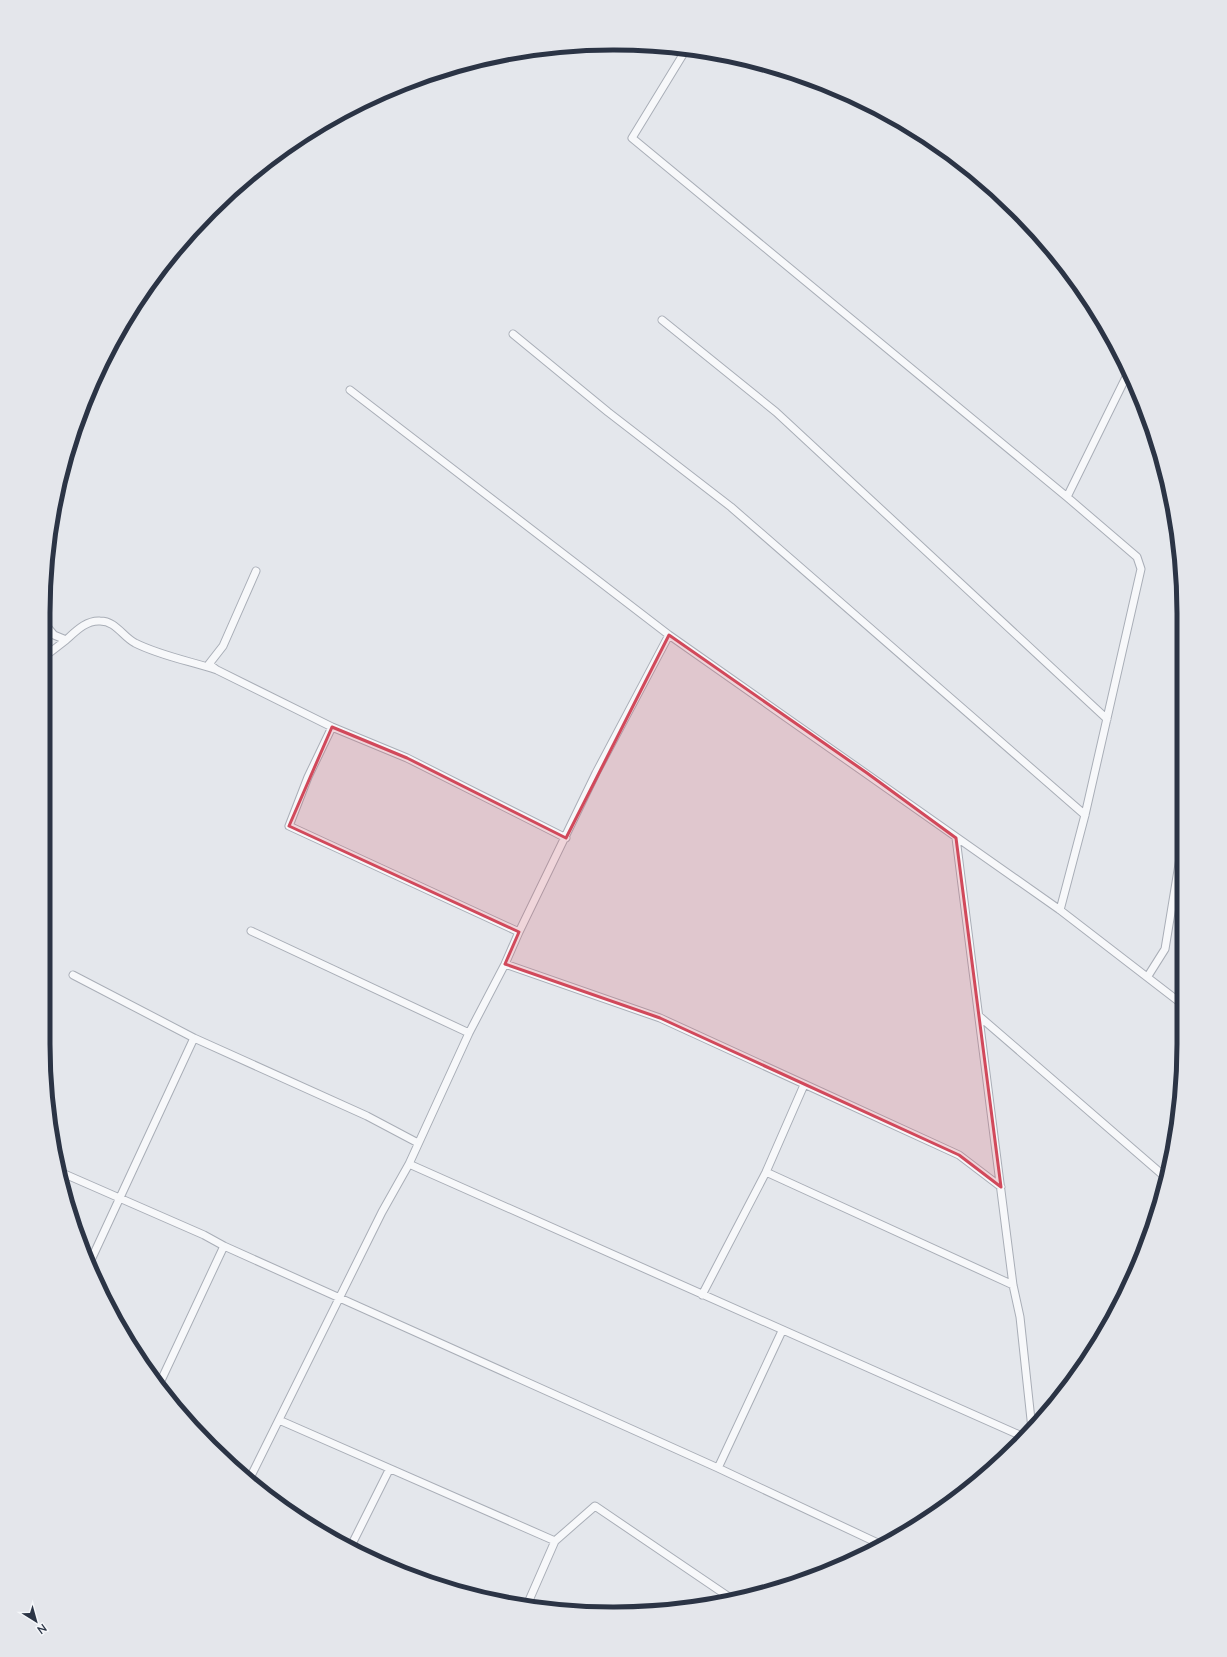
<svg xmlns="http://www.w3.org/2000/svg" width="1227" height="1657" font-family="Lato,sans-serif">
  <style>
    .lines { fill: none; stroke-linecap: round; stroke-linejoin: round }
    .street-casing { stroke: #a9aeb7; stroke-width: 9 }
    .street { stroke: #f7f8fa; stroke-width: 7 }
    .marked { fill: #d1495b; fill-opacity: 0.2; stroke: #d1495b; stroke-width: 3; stroke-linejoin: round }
    .rim { fill: none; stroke: #2b3445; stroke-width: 5 }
  </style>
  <rect width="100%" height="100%" fill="#e4e7ec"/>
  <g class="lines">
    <g class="street-casing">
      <path id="street" d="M687,48l-55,90 435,359 70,60 4,12 -56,246 -25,95
        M662,320l114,92 331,307
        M513,334l95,78 123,95 354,308
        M350,390l319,245 391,275 122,94
        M1067,497l61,-124
        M44,623l10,12 12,5c9,-8 20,-20 34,-19 16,0 22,15 35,22 26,13 55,18 82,27l-8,-6 14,-18 33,-75
        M44,657l22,-17
        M217,670l115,57 75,31 159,80
        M332,727l-24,50 -19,49 230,106
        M956,838l57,447 7,32 12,112
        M251,931l218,102
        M505,964l155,54 299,137 42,32
        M73,975l121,63 173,78 51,27
        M1148,976l17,-27 16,-97
        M979,1016l185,160
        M409,1164l615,273
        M60,1172l144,63 20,11 494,222 64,-137
        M766,1172l247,113
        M91,1260l103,-222
        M702,1295l64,-123 38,-87
        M158,1387l66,-141
        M279,1420l276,121
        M718,1468l164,77
        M249,1480l133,-268 27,-48 60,-131 36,-69 14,-32 77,-159 73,-138
        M350,1548l39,-78
        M527,1605l28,-64 40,-35 134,91"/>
    </g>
    <use href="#street" class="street"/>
  </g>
  <path class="marked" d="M669,635l198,138 89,65 45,349 -42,-32 -299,-137 -155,-54 14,-32 -230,-106 43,-99 75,31 159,80z"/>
  <path d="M0 0H1227V1657H0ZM613 50H614A563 563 0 0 1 1177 613V1044A563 563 0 0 1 614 1607H613A563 563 0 0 1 50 1044V613A563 563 0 0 1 613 50Z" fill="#e4e6eb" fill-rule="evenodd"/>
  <path class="rim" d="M613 50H614A563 563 0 0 1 1177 613V1044A563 563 0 0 1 614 1607H613A563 563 0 0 1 50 1044V613A563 563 0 0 1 613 50Z"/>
  <g transform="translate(36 1621) rotate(143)" stroke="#f4f6f9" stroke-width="3" paint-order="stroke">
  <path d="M0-3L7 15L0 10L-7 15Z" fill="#2b3445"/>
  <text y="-6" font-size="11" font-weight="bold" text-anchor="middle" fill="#2b3445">N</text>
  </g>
</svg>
